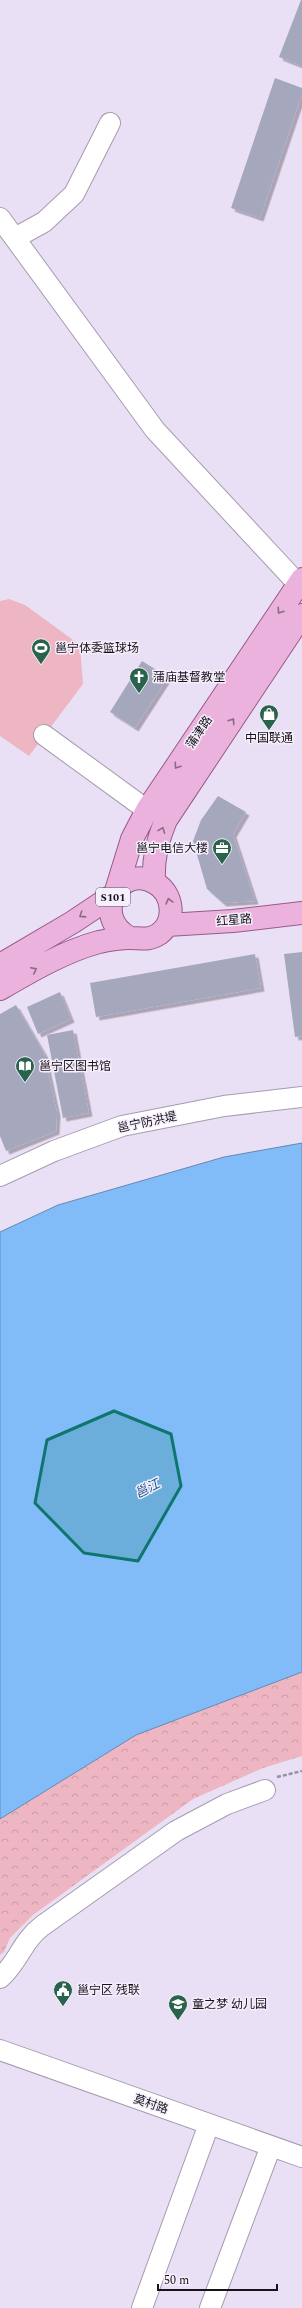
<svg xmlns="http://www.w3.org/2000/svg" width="302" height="2308" font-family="Spectral,'Noto Sans SC',serif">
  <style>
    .forest { fill: url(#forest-crowns) }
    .pitch { fill: #eeb6c2 }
    .water { fill: #82bcf8; stroke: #6289b5 }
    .building { fill: #a5a8bd; filter: url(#shadow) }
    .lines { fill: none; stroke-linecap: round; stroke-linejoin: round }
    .minor-casing { stroke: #a59caf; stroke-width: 22 }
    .major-casing { stroke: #98598b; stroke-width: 24 }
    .path { stroke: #9890a0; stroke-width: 2.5; stroke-dasharray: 4 2; stroke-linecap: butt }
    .minor { stroke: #fff; stroke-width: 20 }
    .major { stroke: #ebb2de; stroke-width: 22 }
    .oneway { stroke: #8c6a86 }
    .marked { fill: #0f766e; fill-opacity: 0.2; stroke: #0f766e; stroke-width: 3; stroke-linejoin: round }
    .labels { text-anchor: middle; stroke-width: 3; stroke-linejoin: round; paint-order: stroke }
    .shield { fill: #f5effc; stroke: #5a555e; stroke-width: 1 }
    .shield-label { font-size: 11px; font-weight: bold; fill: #17131a }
    .poi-label { font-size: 12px; fill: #17131a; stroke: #f5effc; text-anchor: start }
    .street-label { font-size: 12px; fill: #17131a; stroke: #f5effc }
    .water-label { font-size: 13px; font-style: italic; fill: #18538a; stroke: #f5effc }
  </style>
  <defs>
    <pattern id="forest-crowns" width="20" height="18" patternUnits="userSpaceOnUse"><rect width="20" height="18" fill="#eeb6c2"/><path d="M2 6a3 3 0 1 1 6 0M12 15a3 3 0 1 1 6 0" fill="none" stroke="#cb9ca6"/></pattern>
    <filter id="shadow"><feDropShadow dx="3.5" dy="3.5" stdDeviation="0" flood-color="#0004"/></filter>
  </defs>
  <rect width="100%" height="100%" fill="#eae0f5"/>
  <path class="forest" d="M302,1672v84l-39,12 -70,31 -160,116 -23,23 -6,14 -4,3v-136l136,-84z"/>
  <path class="pitch" d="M9,599l16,6 55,40 3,39 -54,72 -29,-20v-135z"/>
  <path class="water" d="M302,1143v529l-166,63 -136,84v-587l58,-27 166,-48z"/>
  <path class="building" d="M301,0h1v66l-23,-9z
    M275,78l27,10v6l-42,124 -29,-10z
    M142,661l26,16 -33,51 -25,-16z
    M218,796l28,16 -13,22 22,67 -32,2 -16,-14 -14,-48 8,-21z
    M302,952v84l-7,1 -11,-83z
    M255,954l6,34 -165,29 -6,-34z
    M60,992l11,27 -33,15 -11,-27z
    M16,1005l28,48 13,60 -1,18 -50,20 -6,-15v-122z
    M73,1030l16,83 -26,5 -16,-83z"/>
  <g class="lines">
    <g class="minor-casing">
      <path id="minor" d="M0,218l155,212 143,154
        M15,238l29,-16 30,-28 36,-71
        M44,735l103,75
        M0,1176l54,-25 68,-25 102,-20 78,-9
        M0,1978c18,-15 22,-37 42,-52l134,-95 51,-27 38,-14
        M0,2050l302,107
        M142,2308l67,-184
        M210,2308l61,-162"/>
    </g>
    <g class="major-casing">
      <path id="major" d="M154,882c-1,-24 3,-40 12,-62l136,-205
        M167,925l66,-4 69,-8
        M0,965l73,-43 42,-28 17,-55 15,-29 155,-231
        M0,989c31,-18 65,-38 99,-47 9,-2 21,-4 31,-4 11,0 18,3 29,-4 18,-13 14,-41 -4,-51 -34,-21 -66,33 -25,55"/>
    </g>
    <path class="path" d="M277,1777l25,-6"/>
    <use href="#minor" class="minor"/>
    <use href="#major" class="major"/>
  </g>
  <defs><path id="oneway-chevron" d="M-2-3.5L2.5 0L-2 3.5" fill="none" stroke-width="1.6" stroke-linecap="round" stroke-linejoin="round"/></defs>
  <g class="oneway">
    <use href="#oneway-chevron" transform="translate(280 611) rotate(124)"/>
    <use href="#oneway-chevron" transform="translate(232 721) rotate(-56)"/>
    <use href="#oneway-chevron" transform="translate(177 766) rotate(124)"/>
    <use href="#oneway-chevron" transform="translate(162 830) rotate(-69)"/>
    <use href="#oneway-chevron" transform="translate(169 901) rotate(-105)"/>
    <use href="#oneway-chevron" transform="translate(82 915) rotate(147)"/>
    <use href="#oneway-chevron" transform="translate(34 970) rotate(-26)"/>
  </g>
  <path class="marked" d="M114,1411l57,23 10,52 -43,75 -54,-8 -49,-50 12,-63z"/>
  <defs>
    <g id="stadium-pin" transform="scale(1)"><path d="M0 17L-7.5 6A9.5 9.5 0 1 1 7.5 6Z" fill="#29634c" stroke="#f5effc"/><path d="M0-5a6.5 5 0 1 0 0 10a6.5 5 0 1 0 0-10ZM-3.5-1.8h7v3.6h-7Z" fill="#fff"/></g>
    <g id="church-pin" transform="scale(1)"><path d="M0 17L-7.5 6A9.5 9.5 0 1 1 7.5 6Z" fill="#29634c" stroke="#f5effc"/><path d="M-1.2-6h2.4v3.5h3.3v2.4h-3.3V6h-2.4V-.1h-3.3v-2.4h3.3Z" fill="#fff"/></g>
    <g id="shop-pin" transform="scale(1)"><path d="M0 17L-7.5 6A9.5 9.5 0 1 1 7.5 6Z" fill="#29634c" stroke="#f5effc"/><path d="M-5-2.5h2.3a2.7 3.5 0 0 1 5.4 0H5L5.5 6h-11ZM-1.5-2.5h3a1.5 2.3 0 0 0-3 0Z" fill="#fff"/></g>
    <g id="office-pin" transform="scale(1)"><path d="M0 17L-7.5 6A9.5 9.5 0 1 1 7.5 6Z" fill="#29634c" stroke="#f5effc"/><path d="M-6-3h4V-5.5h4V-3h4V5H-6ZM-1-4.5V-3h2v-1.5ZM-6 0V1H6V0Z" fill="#fff"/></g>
    <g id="library-pin" transform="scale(1)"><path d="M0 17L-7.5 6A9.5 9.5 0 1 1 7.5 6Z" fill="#29634c" stroke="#f5effc"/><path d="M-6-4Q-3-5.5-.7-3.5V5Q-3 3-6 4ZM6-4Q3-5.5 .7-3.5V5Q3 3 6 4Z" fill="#fff"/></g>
    <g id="civic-pin" transform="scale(1)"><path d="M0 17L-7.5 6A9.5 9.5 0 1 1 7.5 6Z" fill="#29634c" stroke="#f5effc"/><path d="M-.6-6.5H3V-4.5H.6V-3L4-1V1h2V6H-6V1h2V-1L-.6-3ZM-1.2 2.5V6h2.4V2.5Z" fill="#fff"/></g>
    <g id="school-pin" transform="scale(1)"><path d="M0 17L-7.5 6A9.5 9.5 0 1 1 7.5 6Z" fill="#29634c" stroke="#f5effc"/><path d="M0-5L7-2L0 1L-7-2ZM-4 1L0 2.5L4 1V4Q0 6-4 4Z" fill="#fff"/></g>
  </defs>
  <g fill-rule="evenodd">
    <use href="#stadium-pin" x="41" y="648"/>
    <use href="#church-pin" x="139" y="677"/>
    <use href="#shop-pin" x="269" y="714"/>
    <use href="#office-pin" x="222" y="848"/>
    <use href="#library-pin" x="25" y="1066"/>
    <use href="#civic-pin" x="63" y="1990"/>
    <use href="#school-pin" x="178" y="2004"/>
  </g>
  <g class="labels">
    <rect class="shield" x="96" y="888" width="34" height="18" rx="3"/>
    <g class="shield-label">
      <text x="113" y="901">S101</text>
    </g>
    <g class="poi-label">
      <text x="55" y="652">邕宁体委篮球场</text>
      <text x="153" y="681">蒲庙基督教堂</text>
      <text x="269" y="742" text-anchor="middle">中国联通</text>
      <text x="208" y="852" text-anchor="end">邕宁电信大楼</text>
      <text x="39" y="1070">邕宁区图书馆</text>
      <text x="77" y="1994">邕宁区 残联</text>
      <text x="192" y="2008">童之梦 幼儿园</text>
    </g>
    <g class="street-label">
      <text transform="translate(199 732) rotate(-56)" y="4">蒲津路</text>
      <text transform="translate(234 920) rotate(-5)" y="4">红星路</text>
      <text transform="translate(147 1122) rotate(-12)" y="4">邕宁防洪堤</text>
      <text transform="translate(151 2104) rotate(19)" y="4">莫村路</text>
    </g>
    <g class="water-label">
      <text transform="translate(147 1488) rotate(-27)" y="5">邕江</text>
    </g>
  </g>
  <path d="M158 2284v6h119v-6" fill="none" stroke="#17131a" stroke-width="2"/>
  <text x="164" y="2284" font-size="12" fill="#17131a" stroke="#f5effc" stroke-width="3" paint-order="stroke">50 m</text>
</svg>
